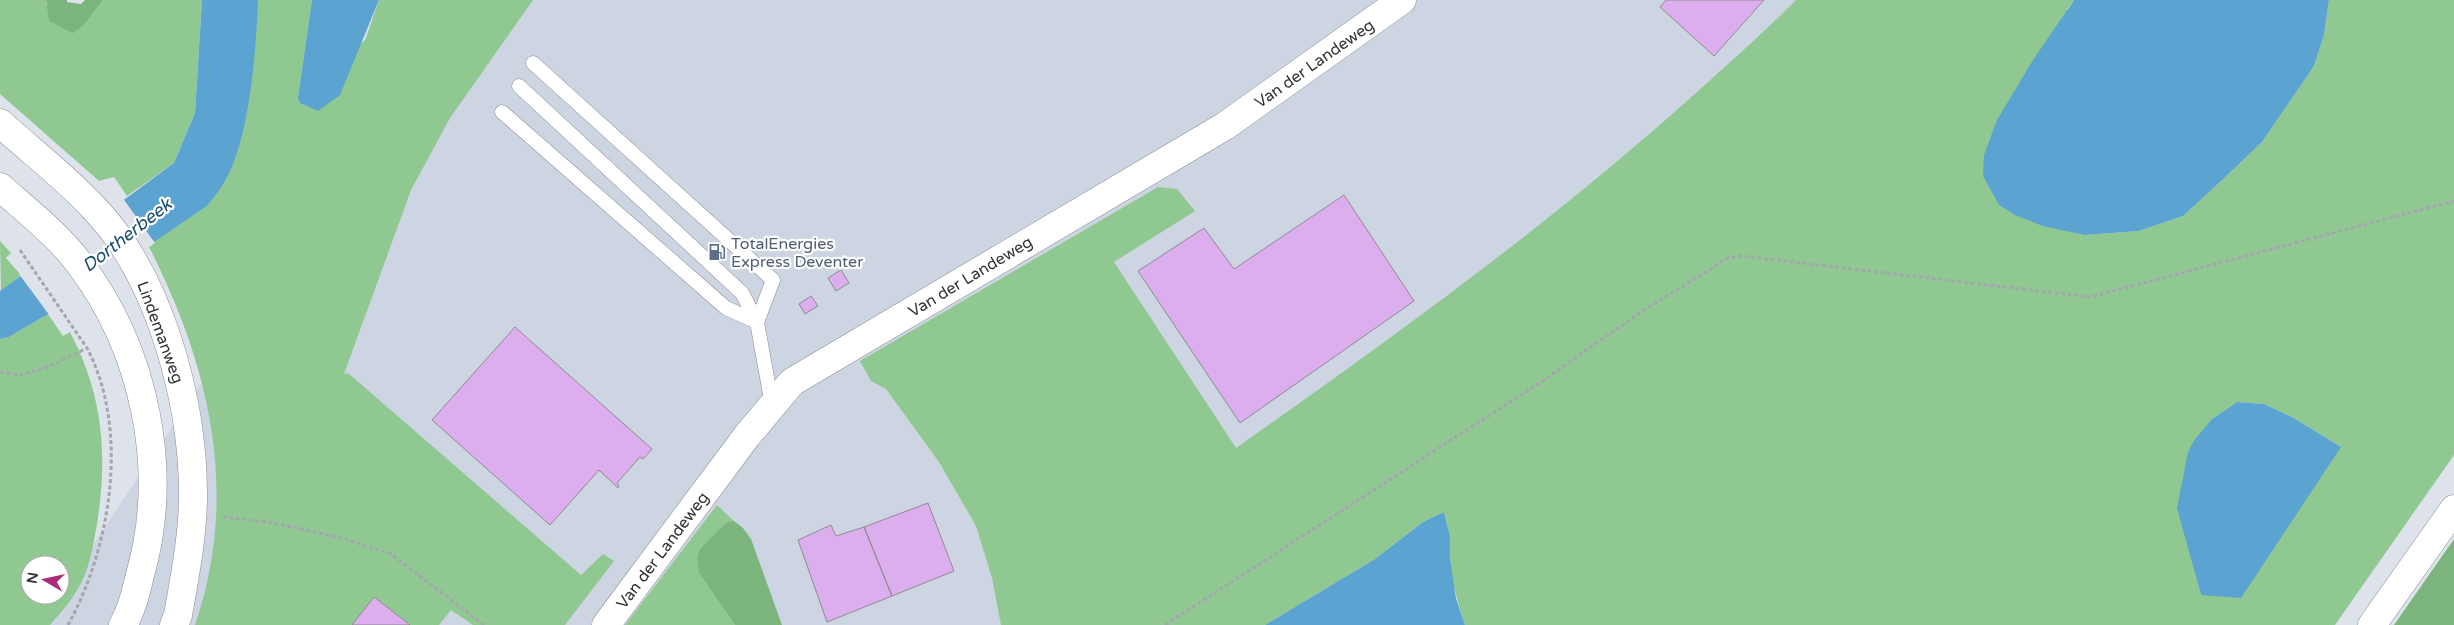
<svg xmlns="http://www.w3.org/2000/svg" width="2454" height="625" font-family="'Varela Round',sans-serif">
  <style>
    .built { fill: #cdd5e3 }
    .green { fill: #90c892; fill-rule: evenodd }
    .forest { fill: #7bb57d }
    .water { fill: #5ba3d1 }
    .pier { fill: #dee3eb }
    .building { fill: #dcaeee; stroke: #8f8a91 }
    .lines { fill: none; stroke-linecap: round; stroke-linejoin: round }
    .service-casing { stroke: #888d94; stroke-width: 15 }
    .minor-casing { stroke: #888d94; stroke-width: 29 }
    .path { stroke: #a3a7ad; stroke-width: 3; stroke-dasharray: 4 2.5; stroke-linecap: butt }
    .service { stroke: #fff; stroke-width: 14 }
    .minor { stroke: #fff; stroke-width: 28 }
    .labels { text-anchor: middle; stroke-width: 4.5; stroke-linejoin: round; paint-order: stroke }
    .street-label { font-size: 16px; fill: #313336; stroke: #fff }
    .service-label { font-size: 16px; fill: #4e5e75; stroke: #fff; text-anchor: start }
    .water-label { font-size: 18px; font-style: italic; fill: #184f6f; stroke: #fff }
  </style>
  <rect width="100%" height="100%" fill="#dee3eb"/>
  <path class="built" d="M517,0h1279l-31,31 -128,115 -100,82 -500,397h-998l202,-301 172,-171z"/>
  <path class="green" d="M0,0h46v5l39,19 18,-24h99l-7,113 -21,50 -47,33 -13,-19 -15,4 -99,-87z
    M258,0h54l-14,97 67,-57 14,-40h154l-83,118 -39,72 -67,184 4,-1 233,202 22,-21 11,7 -49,64h-92l-22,-15 -12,15h-29l-36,-28 -22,28h-157c45,-132 15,-259 -47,-380l59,-39 18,-25 11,-26z
    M1796,0h278l-7,9 18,226 54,-4 44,-15 36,-33 43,-41 52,-76 10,-31 5,-35h125v455l-119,170h-870c-7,-22 -13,-43 -15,-66 -1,-17 -1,-31 -6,-47l-21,10 -48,37 -110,66h-264l-9,-47 -16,-52 -37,-64 -53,-73 -15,-8 -11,-20 298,-174 19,2 18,22 -81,51 122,186c156,-110 310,-221 452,-348 37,-33 73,-65 108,-100zM2237,402l27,2 28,13 49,30 -140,148 -19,-73 30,-103z
    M0,241l11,12 -5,5 15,17 -20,16z
    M48,314l15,22 7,-4c33,63 38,122 27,192 -4,22 -8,49 -21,68 -7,12 -17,22 -26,33h-50v-286l9,-2zM30,565h30v30h-30z
    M717,505l17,16 -7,1 -28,51 36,52h-110z"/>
  <path class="forest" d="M46,0h21v2l14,2 4,-4h18l-18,24 -12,9 -24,-12z
    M734,521l9,7 8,11 31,86h-47l-36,-52 -2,-15 3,-9 27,-27z
    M2454,539v86h-60z"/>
  <path class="water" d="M202,0h56c-2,50 -8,138 -33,181 -5,9 -12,17 -18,25l-159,108 -39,23 -9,2v-48l174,-128 21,-50z
    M312,0h67l-39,95 -22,16 -18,-8 -2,-6z
    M2074,0h255l-5,35 -10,31 -52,76 -43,41 -36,33 -44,15 -54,4 -42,-9 -28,-11 -16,-10 -16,-29 1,-21 13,-35 36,-60z
    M2237,402l27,2 28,13 49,30 -100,151 -40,-3 -24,-87 11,-56 5,-10 19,-23z
    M1444,512l6,25v22l6,39 9,27h-200l110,-66 48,-37z"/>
  <path class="pier" d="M122,197l33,46 -105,73 -31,-42z"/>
  <path class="building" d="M1666,0h98l-50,56 -54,-49z
    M1344,195l70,106 -174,122 -102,-152 66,-43 30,41z
    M841,270l8,13 -13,8 -8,-13z
    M811,296l7,10 -13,8 -6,-10z
    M515,327l137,122 -9,10 -3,-2 -23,26 2,3 -1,2 -19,-18 -49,55 -118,-105z
    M928,503l26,68 -62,25 -28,-69z
    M831,525l5,11 28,-9 28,69 -65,26 -29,-82z
    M374,597l36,28h-58z"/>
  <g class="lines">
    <g class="service-casing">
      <path id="service" d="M519,86l223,207 15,29 15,83
        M502,112l224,196 31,14 16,-42 -240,-217"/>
    </g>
    <g class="minor-casing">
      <path id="minor" d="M0,123c31,28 65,54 93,84 67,69 100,194 100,288 0,40 -8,80 -15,120l-4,10
        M0,187c27,24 57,47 79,76 66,87 91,207 61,312 -4,17 -8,34 -17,50
        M606,625l140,-188 46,-55 433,-256 177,-126
        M2372,625l82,-116"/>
    </g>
    <path class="path" d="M20,250l67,98c43,82 24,199 -19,277
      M0,372l21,3 27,-8 39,-19
      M223,517l46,5 73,16 49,16 93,71
      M1165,625l382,-247 94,-66 87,-54 14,-2 348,41 364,-96"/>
    <use href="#service" class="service"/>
    <use href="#minor" class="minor"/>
  </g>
  <defs>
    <g id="fuel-bare" transform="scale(1.35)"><path d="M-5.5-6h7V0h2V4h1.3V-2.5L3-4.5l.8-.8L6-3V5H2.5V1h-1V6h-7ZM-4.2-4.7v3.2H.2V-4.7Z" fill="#5c6f8a" stroke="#fff" stroke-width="2.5" paint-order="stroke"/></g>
  </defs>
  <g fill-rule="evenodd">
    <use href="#fuel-bare" x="717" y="252"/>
  </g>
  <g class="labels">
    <g class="street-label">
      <text transform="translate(1314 63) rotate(-35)" y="6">Van der Landeweg</text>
      <text transform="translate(970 276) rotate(-31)" y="6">Van der Landeweg</text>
      <text transform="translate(161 332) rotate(70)" y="6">Lindemanweg</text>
      <text transform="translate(662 550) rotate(-53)" y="6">Van der Landeweg</text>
    </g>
    <g class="service-label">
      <text x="731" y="249">TotalEnergies<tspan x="731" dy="18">Express Deventer</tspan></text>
    </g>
    <g class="water-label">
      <text transform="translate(127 235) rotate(-38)" y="6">Dortherbeek</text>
    </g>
  </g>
  <g transform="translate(45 580) rotate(279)"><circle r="24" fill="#ffffff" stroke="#adadaf"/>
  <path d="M0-4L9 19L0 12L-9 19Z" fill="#ab2b78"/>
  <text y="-8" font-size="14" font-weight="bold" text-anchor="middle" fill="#313336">N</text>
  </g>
</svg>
